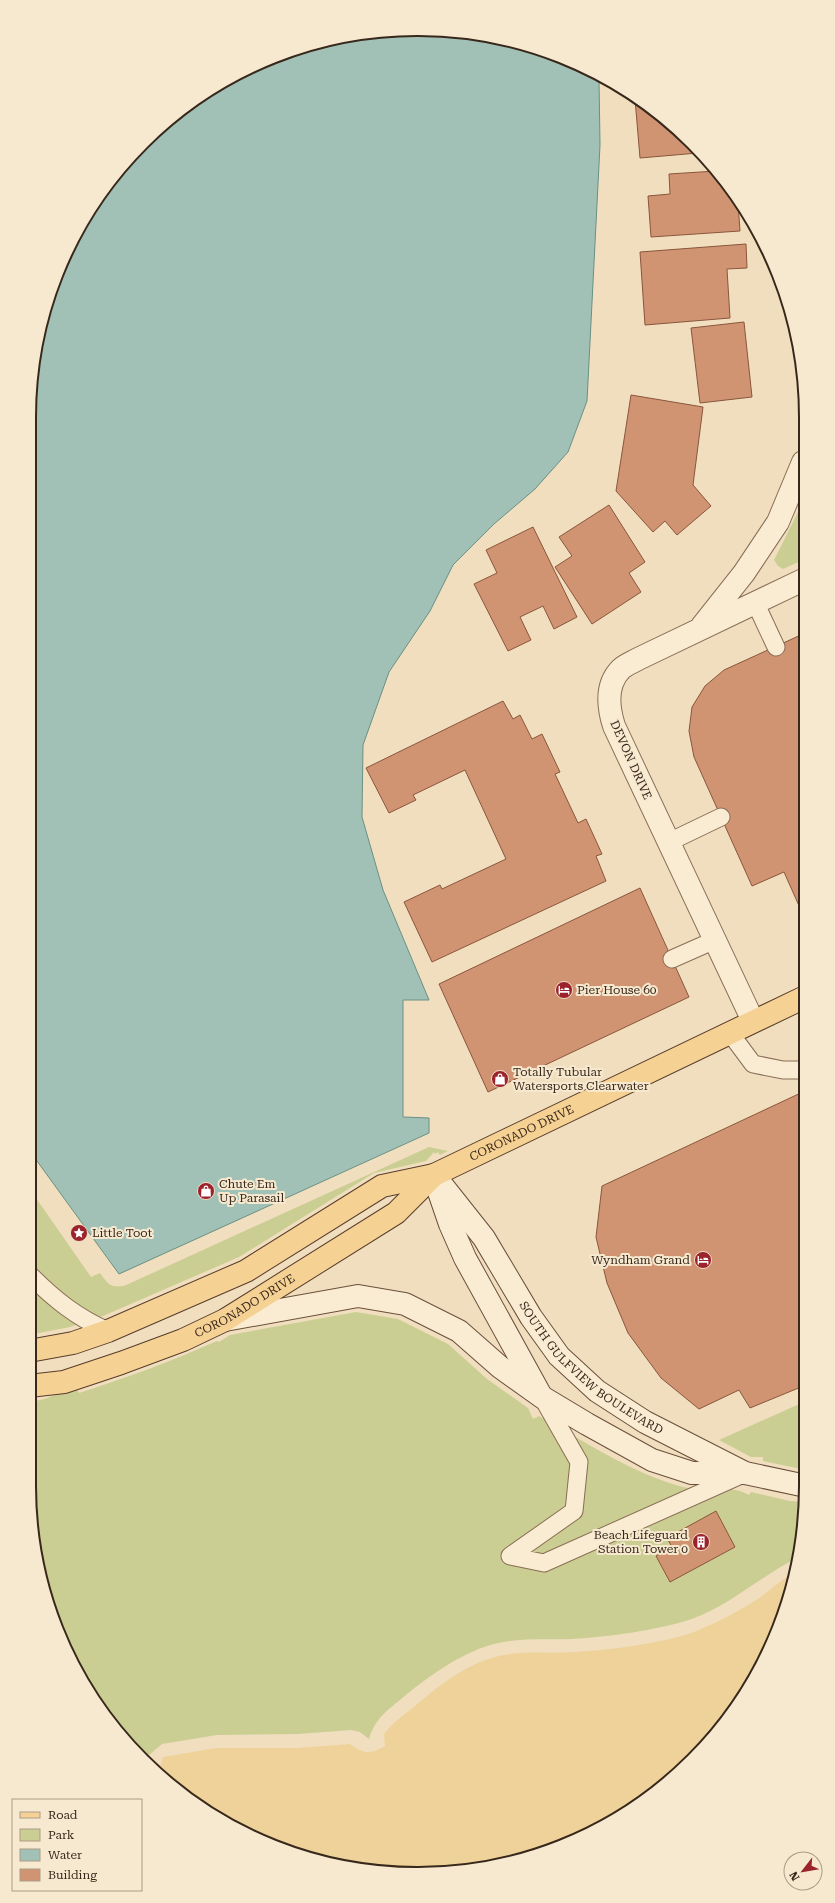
<svg xmlns="http://www.w3.org/2000/svg" width="835" height="1903" font-family="'Roboto Serif',serif">
  <style>
    .green { fill: #cbce92 }
    .sand { fill: #eed29a }
    .water { fill: #a2c1b6; stroke: #699084 }
    .building { fill: #d09473; stroke: #8a563b }
    .lines { fill: none; stroke-linecap: round; stroke-linejoin: round }
    .lane-casing { stroke: #896e56; stroke-width: 19 }
    .street-casing { stroke: #896e56; stroke-width: 24 }
    .secondary-casing { stroke: #6b4f3a; stroke-width: 24 }
    .primary-casing { stroke: #573d2b; stroke-width: 24 }
    .lane { stroke: #faecd2; stroke-width: 17 }
    .street { stroke: #faecd2; stroke-width: 22 }
    .secondary { stroke: #faecd2; stroke-width: 22 }
    .primary { stroke: #f6d194; stroke-width: 22 }
    .labels { text-anchor: middle; stroke-width: 4; stroke-linejoin: round; paint-order: stroke }
    .street-label { font-size: 12px; fill: #38281c; stroke: #f7e9cf }
    .poi-label { font-size: 12px; fill: #38281c; stroke: #f7e9cf; text-anchor: start }
    .rim { fill: none; stroke: #38281c; stroke-width: 2 }
  </style>
  <rect width="100%" height="100%" fill="#f0debf"/>
  <path class="green" d="M803,502v58l-20,9 -5,-3 -4,-6z
    M429,1147l19,4 -8,4 -2,-3 -3,2 -1,-2 -8,9 -52,12 -135,84 -136,59 -33,11 -41,8v-147l62,89 9,-4c8,11 10,15 24,13z
    M356,1312l42,7 50,25 39,35 41,29 5,11 6,-3c47,26 92,57 144,71 22,6 45,-4 66,8l2,-3 39,9 14,1 -5,55c-37,18 -68,48 -107,62 -34,11 -84,18 -120,20 -27,1 -55,-2 -82,6 -31,10 -57,28 -83,49 -16,14 -32,23 -38,45l-9,-7 -9,-2 -53,4 -81,1 -55,9 -13,11 -2,8c-54,-54 -96,-126 -110,-201 -3,-11 -3,-23 -4,-34 -4,-42 -4,-84 -4,-126l16,-3 30,-13 4,7c47,-15 93,-32 138,-52l2,1 11,-7z
    M806,1401v69l-43,-9v-4h-12l-32,-17z"/>
  <path class="sand" d="M795,1573l-10,38 -31,69 -44,61 -37,37 -61,44 -119,45 -76,7 -75,-7 -119,-45 -65,-48 5,-17 53,-9h81l53,-4c15,10 19,11 35,2l-1,-12c9,-12 20,-19 31,-28 25,-21 48,-40 80,-49 26,-7 52,-3 79,-5 35,-2 73,-7 108,-16 21,-6 52,-22 71,-34 15,-9 26,-22 42,-29z"/>
  <path class="water" d="M392,30l76,2 75,18 56,30 1,65 -13,256 -19,51 -33,37 -41,35 -41,41 -23,46 -41,61 -26,73 -1,72 21,73 46,110h-26v117l26,1v15l-310,141 -90,-124v-733l21,-125 31,-69 45,-62 55,-52 65,-40 71,-27z"/>
  <path class="building" d="M635,99l19,10 44,44 -58,5z
    M716,171l10,10 12,22 2,28 -89,6 -3,-41 22,-2 -1,-20z
    M746,244l1,24 -20,1 3,49 -85,7 -5,-73z
    M744,322l8,75 -52,6 -9,-75z
    M631,395l72,12 -10,78 18,21 -34,29 -12,-14 -12,11 -37,-41z
    M609,505l36,57 -16,11 12,19 -49,32 -37,-57 17,-11 -13,-19z
    M533,527l44,90 -23,12 -11,-23 -23,11 11,23 -23,11 -34,-67 23,-11 -11,-23z
    M803,634l1,283 -20,-45 -32,14 -58,-129 -5,-26 3,-24 13,-21 19,-16z
    M503,701l10,18 7,-4 12,24 10,-5 18,38 -5,2 23,49 8,-4 16,35 -6,2 10,25 -174,81 -28,-60 36,-17 2,4 64,-30 -41,-89 -52,25 3,5 -27,13 -23,-45z
    M640,888l49,109 -201,95 -49,-108z
    M805,1091l1,305 -5,-9 -51,21 -11,-18 -40,19 -38,-31 -33,-45 -21,-50 -11,-46 6,-51z
    M716,1511l19,36 -65,35 -14,-26 16,-9 -5,-9z"/>
  <g class="lines">
    <g class="lane-casing">
      <path id="lane" d="M755,602l21,45
        M669,842l52,-25
        M672,959l43,-19
        M730,1033l23,31 30,6h22
        M29,1274c25,25 47,43 79,57
        M510,1556l34,7 197,-88
        M510,1556l64,-45 5,-49 -37,-65"/>
    </g>
    <g class="street-casing">
      <path id="street" d="M702,626l42,-53 34,-51 25,-60
        M753,1021l-139,-295c-6,-19 -9,-41 7,-57 4,-4 12,-7 17,-10l165,-79"/>
    </g>
    <g class="secondary-casing">
      <g id="secondary">
        <path id="s1" d="M434,1175l50,63 47,79 28,39 38,35 48,31 100,51 61,13"/>
        <path d="M438,1189l12,35 15,34 75,136"/>
        <path d="M225,1320l133,-24 47,8 54,27 41,36 42,30 45,27 65,36 40,13h53"/>
      </g>
    </g>
    <g class="primary-casing">
      <g id="primary">
        <path id="s2" d="M29,1351l44,-8 35,-12 138,-60 136,-85 52,-11 371,-178"/>
        <path id="s3" d="M29,1386l35,-4 57,-19 62,-23 42,-20 171,-107 38,-38"/>
      </g>
    </g>
    <use href="#lane" class="lane"/>
    <use href="#street" class="street"/>
    <use href="#secondary" class="secondary"/>
    <use href="#primary" class="primary"/>
  </g>
  <defs>
    <g id="hotel-disc" transform="scale(0.9)"><circle r="9.5" fill="#9b232b" stroke="#f7e9cf"/><path d="M-6-4.5h1.5V1H6V5H4.5V3h-9V5H-6ZM-4 0a1.8 1.8 0 1 1 3.6 0ZM.5 0V-2.5h3Q6-2.5 6 0Z" fill="#fff"/></g>
    <g id="shop-disc" transform="scale(0.9)"><circle r="9.5" fill="#9b232b" stroke="#f7e9cf"/><path d="M-5-2.5h2.3a2.7 3.5 0 0 1 5.4 0H5L5.5 6h-11ZM-1.5-2.5h3a1.5 2.3 0 0 0-3 0Z" fill="#fff"/></g>
    <g id="sight-disc" transform="scale(0.9)"><circle r="9.5" fill="#9b232b" stroke="#f7e9cf"/><path d="M0-6L1.8-2.2L6-1.7L2.9 1.2L3.7 5.4L0 3.3L-3.7 5.4L-2.9 1.2L-6-1.7L-1.8-2.2Z" fill="#fff"/></g>
    <g id="building-disc" transform="scale(0.9)"><circle r="9.5" fill="#9b232b" stroke="#f7e9cf"/><path d="M-4-6H4V6H1V3H-1V6H-4ZM-2.5-4.3h1.7v1.8h-1.7ZM.8-4.3h1.7v1.8H.8ZM-2.5-1h1.7V.8h-1.7ZM.8-1h1.7V.8H.8Z" fill="#fff"/></g>
  </defs>
  <g fill-rule="evenodd">
    <use href="#hotel-disc" x="564" y="990"/>
    <use href="#shop-disc" x="500" y="1079"/>
    <use href="#shop-disc" x="206" y="1191"/>
    <use href="#sight-disc" x="79" y="1233"/>
    <use href="#hotel-disc" x="703" y="1260"/>
    <use href="#building-disc" x="701" y="1542"/>
  </g>
  <g class="labels">
    <g class="street-label">
      <text transform="translate(631 760) rotate(66)" y="4">DEVON DRIVE</text>
      <text dy="4" stroke="none"><textPath href="#s2" startOffset="543">CORONADO DRIVE</textPath></text>
      <text dy="4" stroke="none"><textPath href="#s3" startOffset="232">CORONADO DRIVE</textPath></text>
      <text dy="4" stroke="none"><textPath href="#s1" startOffset="252">SOUTH GULFVIEW BOULEVARD</textPath></text>
    </g>
    <g class="poi-label">
      <text x="577" y="994">Pier House 60</text>
      <text x="513" y="1076">Totally Tubular<tspan x="513" dy="14">Watersports Clearwater</tspan></text>
      <text x="219" y="1188">Chute Em<tspan x="219" dy="14">Up Parasail</tspan></text>
      <text x="92" y="1237">Little Toot</text>
      <text x="690" y="1264" text-anchor="end">Wyndham Grand</text>
      <text x="688" y="1539" text-anchor="end">Beach Lifeguard<tspan x="688" dy="14">Station Tower 0</tspan></text>
    </g>
  </g>
  <path d="M0 0H835V1903H0ZM417 36H418A381 381 0 0 1 799 417V1486A381 381 0 0 1 418 1867H417A381 381 0 0 1 36 1486V417A381 381 0 0 1 417 36Z" fill="#f7e9cf" fill-rule="evenodd"/>
  <path class="rim" d="M417 36H418A381 381 0 0 1 799 417V1486A381 381 0 0 1 418 1867H417A381 381 0 0 1 36 1486V417A381 381 0 0 1 417 36Z"/>
  <rect x="12" y="1799" width="130" height="92" fill="#f7e9cf" stroke="#ab9c87"/>
  <rect x="20" y="1812" width="20" height="6" fill="#f6d194" stroke="#ab9c87"/>
  <text x="48" y="1819" font-size="12" fill="#38281c">Road</text>
  <rect x="20" y="1829" width="20" height="12" fill="#cbce92" stroke="#ab9c87"/>
  <text x="48" y="1839" font-size="12" fill="#38281c">Park</text>
  <rect x="20" y="1849" width="20" height="12" fill="#a2c1b6" stroke="#ab9c87"/>
  <text x="48" y="1859" font-size="12" fill="#38281c">Water</text>
  <rect x="20" y="1869" width="20" height="12" fill="#d09473" stroke="#ab9c87"/>
  <text x="48" y="1879" font-size="12" fill="#38281c">Building</text>
  <g transform="translate(803 1871) rotate(239)"><circle r="19" fill="#f7e9cf" stroke="#ab9c87"/>
  <path d="M0-3L7 15L0 10L-7 15Z" fill="#9b232b"/>
  <text y="-6" font-size="11" font-weight="bold" text-anchor="middle" fill="#38281c">N</text>
  </g>
</svg>
